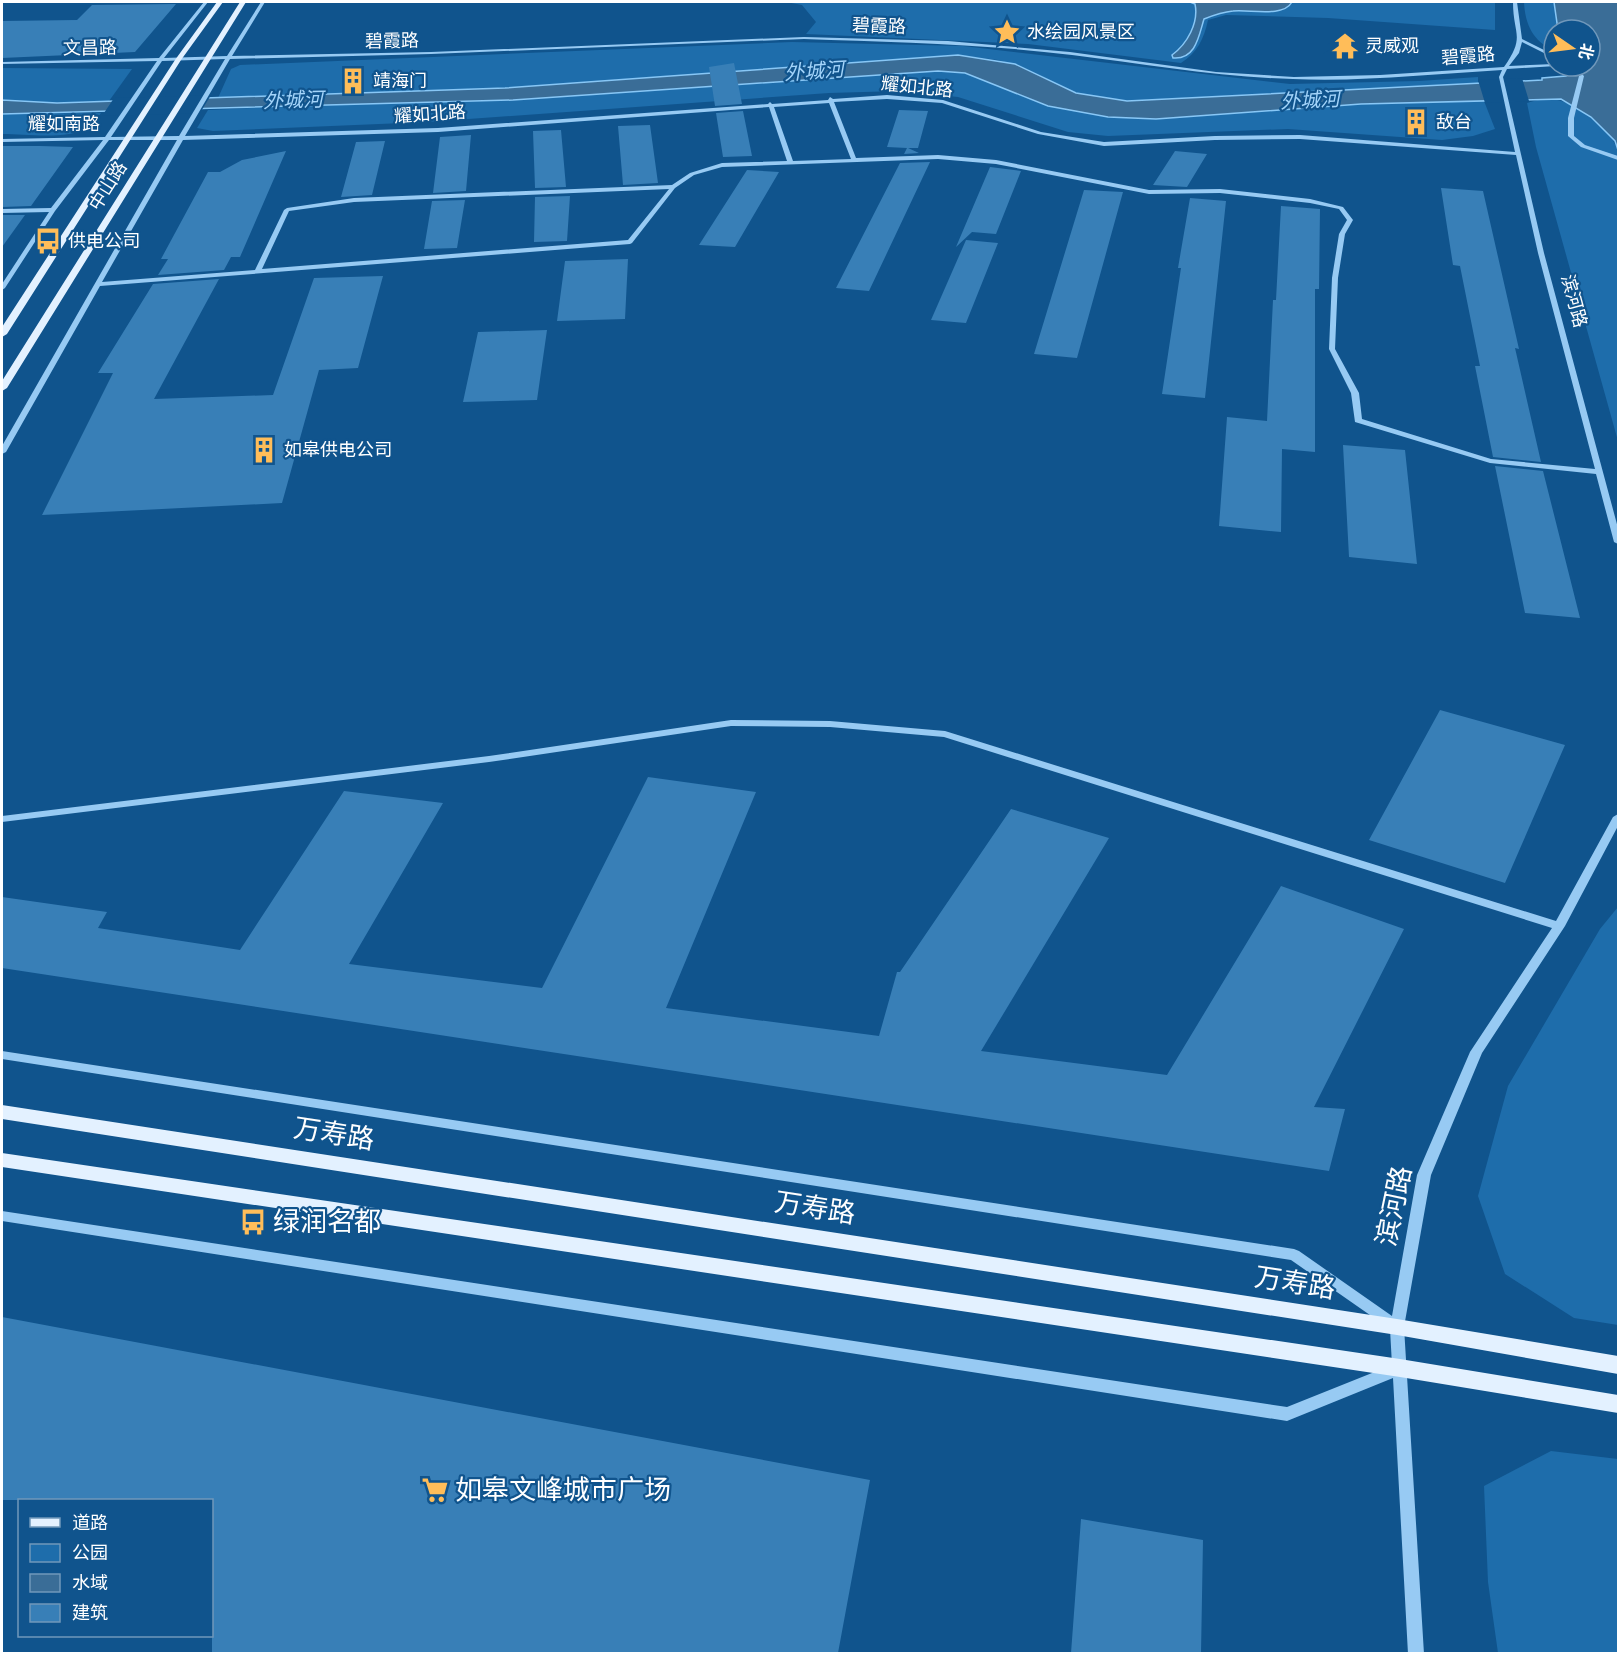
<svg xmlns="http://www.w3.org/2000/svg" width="1620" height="1655" font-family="'Sofia Sans Condensed','Noto Sans SC',sans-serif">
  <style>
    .green { fill: #1e6dab }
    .water { fill: #3a6d97; stroke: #88c7f6; stroke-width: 1.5 }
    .pier { fill: #10548d }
    .building { fill: #387fb7 }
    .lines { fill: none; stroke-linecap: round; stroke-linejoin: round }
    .minor { fill: #97caf3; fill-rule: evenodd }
    .major { fill: #e3f1ff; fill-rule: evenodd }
    .labels { text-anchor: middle; stroke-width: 4.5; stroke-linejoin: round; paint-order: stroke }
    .far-street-label { font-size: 18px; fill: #fff; stroke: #10548d }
    .far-poi-label { font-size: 18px; fill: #fff; stroke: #10548d; text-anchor: start }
    .far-water-label { font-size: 20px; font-style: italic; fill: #a3d4fa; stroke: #10548d }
    .near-street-label { font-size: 27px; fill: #fff; stroke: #10548d }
    .near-poi-label { font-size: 27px; fill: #fff; stroke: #10548d; text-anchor: start }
  </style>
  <rect width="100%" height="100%" fill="#10548d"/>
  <path class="green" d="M786,2h709v28l-167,-12 -102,-3 -18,5c-4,19 -11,33 -27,43l-153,-19 -222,-10 10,-12 -14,-17z
    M1524,2h30l4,28h-4v20c-21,-8 -29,-26 -30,-48z
    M792,42l171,4 327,38 129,-3 59,-4v6l-351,18 -51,-8 -49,-24 -29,-9 -40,-5 -453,33 -287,10 13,-29 9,-4z
    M2,68l130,1 -23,32 -70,2 -37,-3z
    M938,71l27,2 83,33 60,11 48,2 205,-15 123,-3 11,28 -22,7 -31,4 -154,-11 -180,7 -40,-4 -110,-35 -59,-6 -70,2 -402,29 -214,9 -16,-3 11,-18 190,-9 115,-1z
    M1544,98c29,1 63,25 74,52v291l-82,-294 -9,-44z
    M101,113c-4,5 -7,12 -12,15 -24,12 -61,6 -87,6v-20z
    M1618,907v418l-44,-7 -69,-44 -27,-78 30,-110 92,-157z
    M1551,1451l67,8v194h-120l-10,-71 -4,-96z"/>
  <path class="water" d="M1190,2h102c-9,16 -43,7 -59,9 -11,1 -19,4 -29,8 -5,16 -8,41 -31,39l-1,-3c15,-11 27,-32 23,-51z
    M1554,2h64v148l-3,-9 -24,-24 -30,-18 -200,5 -205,15 -48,-2 -60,-11 -83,-33 -27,-2 -425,29 -511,14v-14l55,3 448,-15 453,-33 57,9 61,29 51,8 415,-21v-2l24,-2 15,-7 -2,-3h11v-36h-32z"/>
  <path class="pier" d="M1522,78l7,23 -44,2 -7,-23z
    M211,95l-11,18 -98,3 12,-18z"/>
  <path class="building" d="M176,4l-41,48 -133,6v-37l75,-1 15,-15z
    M734,63l8,41 -27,2 -6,-39z
    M899,110l29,1 -10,37h-10l11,5 -15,1 3,-6 -20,-1z
    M743,111l9,45 -29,1 -7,-44z
    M650,125l8,58 -35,2 -5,-59z
    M561,130l5,57 -31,1 -2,-57z
    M471,135l-5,56 -33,2 7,-56z
    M385,141l-13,54 -31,2 15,-55z
    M2,146h38l33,1 -42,59 -29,1z
    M286,151l-46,106h-9l-7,13 -66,5 10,-16h-7l47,-87h12l22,-12z
    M1175,151l32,3 -20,33 -34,-2z
    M930,162l-61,129 -33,-3 64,-125z
    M990,167l31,4 -25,63 -24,-2 -16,15z
    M747,170l32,2 -44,75 -36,-2z
    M1441,188l42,3 36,158 -4,-1 26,114 -48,-5 -18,-91h5l-20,-100 -7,-1z
    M1084,190l39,2 -46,166 -43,-4z
    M570,196l-3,45 -33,1 1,-45z
    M1190,198l36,3 -21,197 -43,-4 19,-126h-3z
    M465,200l-8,48 -33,1 8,-48z
    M1281,206l39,3 -1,80h-4v163l-33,-3 -1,83 -62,-6 8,-109 40,4 6,-121h3z
    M2,215h23l-23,32z
    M966,240l32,3 -32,80 -35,-3z
    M628,259l-3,60 -68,2 8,-60z
    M383,276l-25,92 -39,2 -37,133 -240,12 71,-142h-15l55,-89 66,-5 -65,120 119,-4 41,-117z
    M547,330l-10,70 -74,2 15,-70z
    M1343,445l62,5 12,114 -68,-7z
    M1495,466l48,5 37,147 -55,-5z
    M1440,710l125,35 -60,138 -136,-43z
    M648,777l108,15 -90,216 213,28 18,-64h3l111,-163 98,29 -128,213 186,24 114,-189 123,43 -90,178 31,2 -16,62 -1327,-203v-71l105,15 -9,16 142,22 104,-159 99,12 -94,161 193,24z
    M2,1317l868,163 -32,173h-626v-153h-210z
    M1081,1519l122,21 -2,113h-130z"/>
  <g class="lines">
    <path class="minor" d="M204,2h4l-44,56 63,-2 34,-54h4l-33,54 199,-4 373,-15 144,4 122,11 146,20 78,5 86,-2 124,-8c22,-31 9,-32 9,-65h4l5,37 32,16v3l-32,-16 -3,11 -10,13 45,-2v2h2l-49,3 -4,8 41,176 74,275v16l-4,-2 -18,-68 -106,-11 -135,-41 -4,-29 -22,-44 3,-71 7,-44 8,-14 -8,-11 -29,-6 -90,-10 -71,1 -153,-30 -58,-5 -216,8 -28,8 -19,13 -43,55 -2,1 -530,42 -94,166 -4,2v-8l175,-306h-68l-54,71 -50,77 -3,2v-6l47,-72 -47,1v-4l49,-1 52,-68 -101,2v-3l103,-2 52,-76 -155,3v-2l157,-4zM804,39c89,3 179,5 268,16 73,9 146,22 221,24 69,3 139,-5 209,-9l-3,7 16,75 -215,-17 -85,1 -111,6 -63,-10 -98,-32 -56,-5 -54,4 -3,-2 -2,3 -56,4 -2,-2 -2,2 -330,24 -253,8 45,-77 201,-5zM225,59l-46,77 -68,1 51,-76zM887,99l55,4 96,31 66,12 111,-6 85,-1 216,16 22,98 57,216 -104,-10 -129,-40 -3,-26 -24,-44 3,-71 7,-44 8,-14 -10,-13 -33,-8 -90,-10 -71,1 -153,-30 -58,-5 -82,3 -22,-56zM829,103l22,56 -58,2 -19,-54zM769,107l18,54 -65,2 -32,10 -18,12 -318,13 -67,10 -3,2 -29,60 -153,12 81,-142 255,-8zM669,189l-41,51 -366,29 27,-58 65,-9z
      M1568,66h5l11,10 -10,42v18l11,9 33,11v4l-37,-13 -13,-11v-18l11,-42z
      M731,720l99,1 115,10 611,190 57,-104 5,-3v12l-53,100 -83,127 -51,122 -27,152 20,327h-16l-15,-276 -106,43 -1285,-200v-10l1285,196 105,-42 -2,-36 -99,-69 -1289,-201v-8l1292,198 5,2 93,65 25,-141 53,-123 82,-124 -608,-191 -114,-10 -99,-1 -242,36 -487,60v-6l487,-60z"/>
    <path class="major" d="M217,2h6l-42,58 -174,274 -5,3v-10l173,-267z
      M240,2h6l-239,386 -5,3v-10z
      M2,1105l1395,214 221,37v18l-221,-39 -1395,-216z
      M2,1153l1398,206 218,36v18l-218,-36 -1398,-210z"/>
  </g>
  <defs>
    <g id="sight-bare" transform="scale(2.07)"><path d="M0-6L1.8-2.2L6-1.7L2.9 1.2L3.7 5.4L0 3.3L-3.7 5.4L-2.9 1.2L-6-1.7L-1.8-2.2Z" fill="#ffbd59" stroke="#10548d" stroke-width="2.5" paint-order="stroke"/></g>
    <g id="temple-bare" transform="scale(2.07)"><path d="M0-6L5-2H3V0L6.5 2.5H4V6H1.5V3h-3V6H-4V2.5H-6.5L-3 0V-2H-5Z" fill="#ffbd59" stroke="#10548d" stroke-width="2.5" paint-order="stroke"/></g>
    <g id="building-bare" transform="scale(2.07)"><path d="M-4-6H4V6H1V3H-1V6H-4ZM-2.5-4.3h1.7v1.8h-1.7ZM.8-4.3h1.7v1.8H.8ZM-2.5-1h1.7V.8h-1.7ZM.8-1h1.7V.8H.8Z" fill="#ffbd59" stroke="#10548d" stroke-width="2.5" paint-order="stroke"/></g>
    <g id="bus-bare" transform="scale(2.07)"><path d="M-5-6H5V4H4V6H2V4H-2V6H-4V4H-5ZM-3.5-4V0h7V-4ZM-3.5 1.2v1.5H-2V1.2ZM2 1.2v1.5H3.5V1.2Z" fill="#ffbd59" stroke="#10548d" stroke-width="2.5" paint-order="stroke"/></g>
    <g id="supermarket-bare" transform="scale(2.07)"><path d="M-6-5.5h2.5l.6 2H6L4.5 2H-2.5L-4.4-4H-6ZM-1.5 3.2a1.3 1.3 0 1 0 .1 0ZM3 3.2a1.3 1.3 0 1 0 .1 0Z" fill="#ffbd59" stroke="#10548d" stroke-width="2.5" paint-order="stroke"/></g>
  </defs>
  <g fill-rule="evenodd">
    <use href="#sight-bare" x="1007" y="32"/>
    <use href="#temple-bare" x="1345" y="46"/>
    <use href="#building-bare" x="353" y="81"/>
    <use href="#building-bare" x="1416" y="122"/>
    <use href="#bus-bare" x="48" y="241"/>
    <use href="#building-bare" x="264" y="450"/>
    <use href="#bus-bare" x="253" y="1222"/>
    <use href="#supermarket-bare" x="435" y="1490"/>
  </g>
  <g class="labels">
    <g class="far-street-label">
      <text transform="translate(879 26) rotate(2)" y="6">碧霞路</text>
      <text transform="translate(392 41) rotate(-1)" y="6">碧霞路</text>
      <text transform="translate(90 48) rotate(-1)" y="6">文昌路</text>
      <text transform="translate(1468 56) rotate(-5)" y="6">碧霞路</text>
      <text transform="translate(917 87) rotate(6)" y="6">耀如北路</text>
      <text transform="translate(430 114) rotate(-4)" y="6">耀如北路</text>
      <text x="64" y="130">耀如南路</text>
      <text transform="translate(108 186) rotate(-58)" y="6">中山路</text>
      <text transform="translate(1574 301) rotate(75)" y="6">滨河路</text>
    </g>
    <g class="far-poi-label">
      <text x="1027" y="38">水绘园风景区</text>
      <text x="1365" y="52">灵威观</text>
      <text x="373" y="87">靖海门</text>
      <text x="1436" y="128">敌台</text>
      <text x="68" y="247">供电公司</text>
      <text x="284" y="456">如皋供电公司</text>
    </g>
    <g class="far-water-label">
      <text transform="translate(814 71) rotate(-4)" y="7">外城河</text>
      <text transform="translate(293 100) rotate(-2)" y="7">外城河</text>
      <text transform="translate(1310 100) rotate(-3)" y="7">外城河</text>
    </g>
    <g class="near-street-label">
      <text transform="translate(334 1134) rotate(9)" y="9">万寿路</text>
      <text transform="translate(1394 1206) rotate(-78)" y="9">滨河路</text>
      <text transform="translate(815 1208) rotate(9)" y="9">万寿路</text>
      <text transform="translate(1295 1283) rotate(9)" y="9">万寿路</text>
    </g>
    <g class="near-poi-label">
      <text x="273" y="1231">绿润名都</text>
      <text x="455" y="1499">如皋文峰城市广场</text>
    </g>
  </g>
  <rect width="1620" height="1655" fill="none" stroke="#ffffff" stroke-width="6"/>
  <rect x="18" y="1499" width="195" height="138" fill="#10548d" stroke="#7098bb" stroke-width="1.5"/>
  <rect x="30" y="1518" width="30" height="9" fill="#e3f1ff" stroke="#7098bb" stroke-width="1.5"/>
  <text x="72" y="1529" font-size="18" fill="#ffffff">道路</text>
  <rect x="30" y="1544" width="30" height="18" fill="#1e6dab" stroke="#7098bb" stroke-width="1.5"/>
  <text x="72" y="1559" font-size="18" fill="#ffffff">公园</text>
  <rect x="30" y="1574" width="30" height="18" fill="#3a6d97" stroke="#7098bb" stroke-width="1.5"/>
  <text x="72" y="1589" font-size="18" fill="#ffffff">水域</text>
  <rect x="30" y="1604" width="30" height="18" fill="#387fb7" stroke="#7098bb" stroke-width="1.5"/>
  <text x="72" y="1619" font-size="18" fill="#ffffff">建筑</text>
  <g transform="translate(1572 48) rotate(104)"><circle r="28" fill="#10548d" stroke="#7098bb" stroke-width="1.5"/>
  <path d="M0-4.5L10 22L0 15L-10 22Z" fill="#ffbd59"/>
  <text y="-9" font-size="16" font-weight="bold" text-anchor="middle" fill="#ffffff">北</text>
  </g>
</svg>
